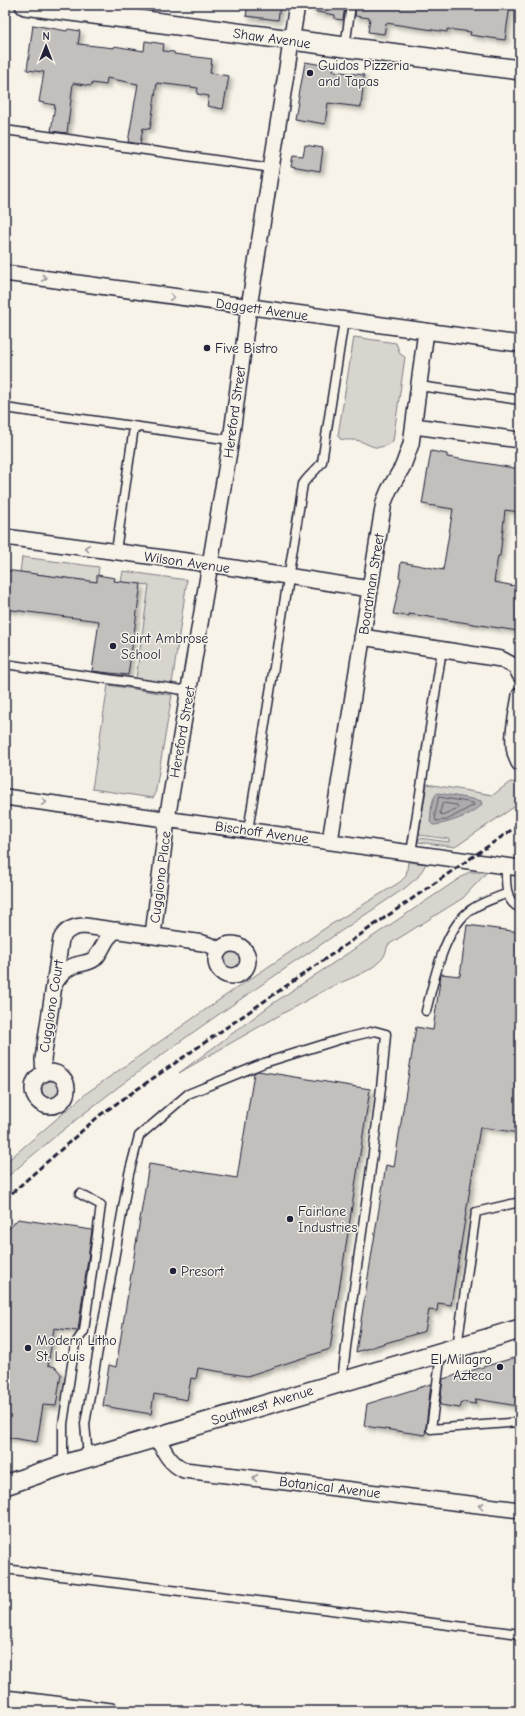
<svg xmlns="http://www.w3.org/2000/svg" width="525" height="1716" font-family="'Comic Neue',sans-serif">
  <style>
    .green { fill: #d8d5cf; stroke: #7d7c85 }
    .water { fill: #aeabad; stroke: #76747f }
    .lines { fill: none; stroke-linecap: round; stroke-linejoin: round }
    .shore { stroke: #5a5969; stroke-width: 1 }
    .building { fill: #c2bfbd; stroke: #22223b; filter: url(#shadow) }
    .service-casing { stroke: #22223b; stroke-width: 11 }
    .minor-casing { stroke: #22223b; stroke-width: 18 }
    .tertiary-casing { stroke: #22223b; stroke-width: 22 }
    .service { stroke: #f7f3e8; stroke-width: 8 }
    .minor { stroke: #f7f3e8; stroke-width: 15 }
    .tertiary { stroke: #f7f3e8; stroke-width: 19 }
    .rail { stroke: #22223b; stroke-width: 3; stroke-dasharray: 6 3; stroke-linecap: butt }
    .oneway { stroke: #97959a }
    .poi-dot { fill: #22223b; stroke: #f7f3e8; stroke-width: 1.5 }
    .labels { text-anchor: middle; stroke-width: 3; stroke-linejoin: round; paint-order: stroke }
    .street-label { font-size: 14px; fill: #22223b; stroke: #f7f3e8 }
    .poi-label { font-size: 14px; fill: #22223b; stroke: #f7f3e8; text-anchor: start }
  </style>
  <defs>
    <filter id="shadow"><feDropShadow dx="3.5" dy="3.5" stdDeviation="2" flood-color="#0004"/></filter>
  </defs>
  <rect width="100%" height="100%" fill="#f7f3e8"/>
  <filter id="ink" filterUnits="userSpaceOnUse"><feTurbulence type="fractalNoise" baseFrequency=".025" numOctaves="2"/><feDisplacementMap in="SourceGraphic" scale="8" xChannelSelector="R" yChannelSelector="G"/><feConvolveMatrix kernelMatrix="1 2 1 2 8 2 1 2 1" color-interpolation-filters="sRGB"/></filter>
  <g filter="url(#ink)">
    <path class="green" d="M354,337l42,6 4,11 5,3 -12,84c-8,5 -14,9 -24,4 -3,-1 -6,-3 -9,-4 -6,-2 -13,0 -20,-2l-2,-4z
      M22,557l77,10 -2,15 -77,-10z
      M123,571l64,9 -15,104 -36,-5 13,-94 -28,-3z
      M108,685l64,10 -17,100 -2,3 -61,-9z
      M510,782l10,1v20l-65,44 -37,-5 1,-4 30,4v-3l-30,-4 8,-51 66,11z
      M408,862l18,2 -8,13 -13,11c-136,92 -276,182 -400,291v-16l83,-71 134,-94 105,-71 73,-45 6,-6z
      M469,872h18l-24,26 -75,47c-2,6 -3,12 -8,16 -14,14 -34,18 -51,27 -50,27 -100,56 -150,85l93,-69z
      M223 960a9 9 0 1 1 18 0a9 9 0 1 1-18 0Z
      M42 1090a9 9 0 1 1 18 0a9 9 0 1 1-18 0Z"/>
    <path class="water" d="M438,793l40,7 3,1 1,3c-6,10 -38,21 -49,21l-3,-3c1,-8 1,-26 8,-29z"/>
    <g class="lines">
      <path class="shore" d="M439,797l34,6 1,2 -27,15 -11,1 -1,-6z
        M443,803l14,2 1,3 -16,7 -2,-2z"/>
    </g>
    <path class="building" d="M248,5h32l-2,15 -32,-4z
      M313,5h32l-2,15 -8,-1v-4l-23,-4z
      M356,5h154l-5,35 -35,-5 1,-3 -24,-3v3l-61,-9 -2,11 -16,-2 2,-14 -15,-2z
      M33,25l34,6 1,-2 12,2 -2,13 36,4v-2l30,5 1,-10 19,3 -1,7 11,1v2l38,5 -2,14 19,3 -6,33 -16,-3 2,-10 -12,-2 1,-6 -41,-5 -7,46 -7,-1 -3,16 -12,-2 10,-58 -31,-6 -1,7 -14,-2 -1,3 -18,-3 -6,50 -16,-2 4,-26 -16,-3 5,-30 -17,-2z
      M305,62l29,5 -1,4 31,4 -3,32 -33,-4 -3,21 -30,-5z
      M305,145l18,3 -3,23 -29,-5 2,-11 10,1z
      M431,451l16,3v3l73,12v43l-15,-2 -5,46h-2l-4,26 26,5v42h-2v2l-95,-15 -14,-2v2l-16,-2 8,-36 -2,-1 2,-15 42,8 10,-61 -31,-5z
      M5,570l92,12v-7l18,3 -1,3 27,3 -13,91 -36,-4 7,-50 -94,-12z
      M467,925l53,7v201l-40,-6 -29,178 -13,-2 -1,8 -8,-1 -4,21 -69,21 30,-187 8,2 22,-140 17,3 8,-56 19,2z
      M258,1071l112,18 -40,260 -83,27 -49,-8 -2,11 -5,-1 -4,22 -33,-6 -3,20 -48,-8 6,-41 7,2 33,-203 88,14 17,-105z
      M18,1219l74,11 -14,100 -1,1 -23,-3 -6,37 7,2 6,7 -5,32 -13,-1 -6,37 -32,-5v-204z
      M520,1356v41l-2,9 -42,-7 -1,5 -13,-2 -2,6 -20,-3 3,-26z
      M431,1384l-6,51 -61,-9 3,-22z"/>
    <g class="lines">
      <g class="service-casing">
        <path id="service" d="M345,47l6,-42
          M5,130l267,38
          M419,386l101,14
          M5,408l226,32
          M116,551l18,-124
          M5,664l185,27
          M248,831l55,-347c5,-8 13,-13 19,-22l22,-142
          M411,853l31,-204
          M506,866c0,14 -2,36 14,42
          M426,1011c8,-30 18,-84 46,-102 10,-7 24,-11 36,-16
          M457,1347l19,-135 44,-10
          M441,1353l-10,76 89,-7
          M88,1457l-3,-33 44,-250 10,-38 49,-42 76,-31 77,-24 34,-8 11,3c-9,116 -31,231 -44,347
          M63,1465v-41l12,-80 9,-13 17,-126 -21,-11
          M5,1569l515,65"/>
      </g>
      <g class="minor-casing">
        <path id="minor" d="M5,273l515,71
          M414,426l106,14
          M5,537l204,27 161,25
          M362,637l139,22 15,8 4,8
          M519,763c-11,-20 -2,-46 1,-68
          M5,797l515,71
          M330,841l51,-321 3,-18 5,-12 14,-24 8,-22 15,-113
          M153,935l14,-116 64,-379 18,-133 48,-302
          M216 960a16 16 0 1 1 32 0a16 16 0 1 1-32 0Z
          M55,983c6,-9 11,-15 21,-18 6,-2 13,-2 18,-6 10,-9 9,-21 23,-29
          M33 1089a17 17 0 1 1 34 0a17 17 0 1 1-34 0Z
          M44,1074l-1,-15 18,-120c5,-10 14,-13 24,-13l118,17 9,3 7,5
          M157,1437c7,14 12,26 27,33l336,40
          M5,1698l106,13"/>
      </g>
      <g class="tertiary-casing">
        <path id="tertiary" d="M25,5l495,65
          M5,1485l58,-20 457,-136"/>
      </g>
      <use href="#service" class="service"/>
      <use href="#minor" class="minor"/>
      <use href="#tertiary" class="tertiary"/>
      <path class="rail" d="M5,1199l95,-84 420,-291"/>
    </g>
    <defs><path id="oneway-chevron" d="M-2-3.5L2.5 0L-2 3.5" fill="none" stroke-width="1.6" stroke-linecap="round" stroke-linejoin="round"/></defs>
    <g class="oneway">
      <use href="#oneway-chevron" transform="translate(44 278) rotate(8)"/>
      <use href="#oneway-chevron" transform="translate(172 297) rotate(8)"/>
      <use href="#oneway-chevron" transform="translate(87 548) rotate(-172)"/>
      <use href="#oneway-chevron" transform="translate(44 802) rotate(8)"/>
      <use href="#oneway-chevron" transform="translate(255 1478) rotate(-173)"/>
      <use href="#oneway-chevron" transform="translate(481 1506) rotate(-173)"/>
    </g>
  </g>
  <g class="poi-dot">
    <circle cx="310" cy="73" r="4"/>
    <circle cx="207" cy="348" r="4"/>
    <circle cx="113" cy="646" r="4"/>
    <circle cx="290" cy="1219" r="4"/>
    <circle cx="173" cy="1271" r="4"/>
    <circle cx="28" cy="1348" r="4"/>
    <circle cx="500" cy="1367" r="4"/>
  </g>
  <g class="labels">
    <g class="street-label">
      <text transform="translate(272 38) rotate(8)" y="5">Shaw Avenue</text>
      <text transform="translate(262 309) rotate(8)" y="5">Daggett Avenue</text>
      <text transform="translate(234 412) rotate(-82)" y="5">Hereford Street</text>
      <text transform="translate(187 562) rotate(8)" y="5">Wilson Avenue</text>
      <text transform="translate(371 584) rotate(-81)" y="5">Boardman Street</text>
      <text transform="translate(182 732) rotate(-80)" y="5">Hereford Street</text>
      <text transform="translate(262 832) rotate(8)" y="5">Bischoff Avenue</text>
      <text transform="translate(160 877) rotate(-83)" y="5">Cuggiono Place</text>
      <text transform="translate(51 1006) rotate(-81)" y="5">Cuggiono Court</text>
      <text transform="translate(262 1405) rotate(-17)" y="5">Southwest Avenue</text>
      <text transform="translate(330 1487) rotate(7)" y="5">Botanical Avenue</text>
    </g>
    <g class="poi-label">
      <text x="318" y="70">Guidos Pizzeria<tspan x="318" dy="16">and Tapas</tspan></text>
      <text x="215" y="353">Five Bistro</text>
      <text x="121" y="643">Saint Ambrose<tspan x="121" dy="16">School</tspan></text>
      <text x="298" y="1216">Fairlane<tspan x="298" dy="16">Industries</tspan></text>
      <text x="181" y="1276">Presort</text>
      <text x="36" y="1345">Modern Litho<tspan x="36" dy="16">St. Louis</tspan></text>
      <text x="492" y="1364" text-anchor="end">El Milagro<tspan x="492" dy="16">Azteca</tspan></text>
    </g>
  </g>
  <rect width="525" height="1716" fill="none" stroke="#f7f3e8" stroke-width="20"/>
  <rect x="10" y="10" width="505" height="1696" fill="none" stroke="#22223b" stroke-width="1.5" filter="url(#ink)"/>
  <g transform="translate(46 46)" stroke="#f7f3e8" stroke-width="3" paint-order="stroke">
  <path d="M0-3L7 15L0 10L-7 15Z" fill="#22223b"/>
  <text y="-6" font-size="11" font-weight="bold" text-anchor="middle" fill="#22223b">N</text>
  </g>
</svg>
